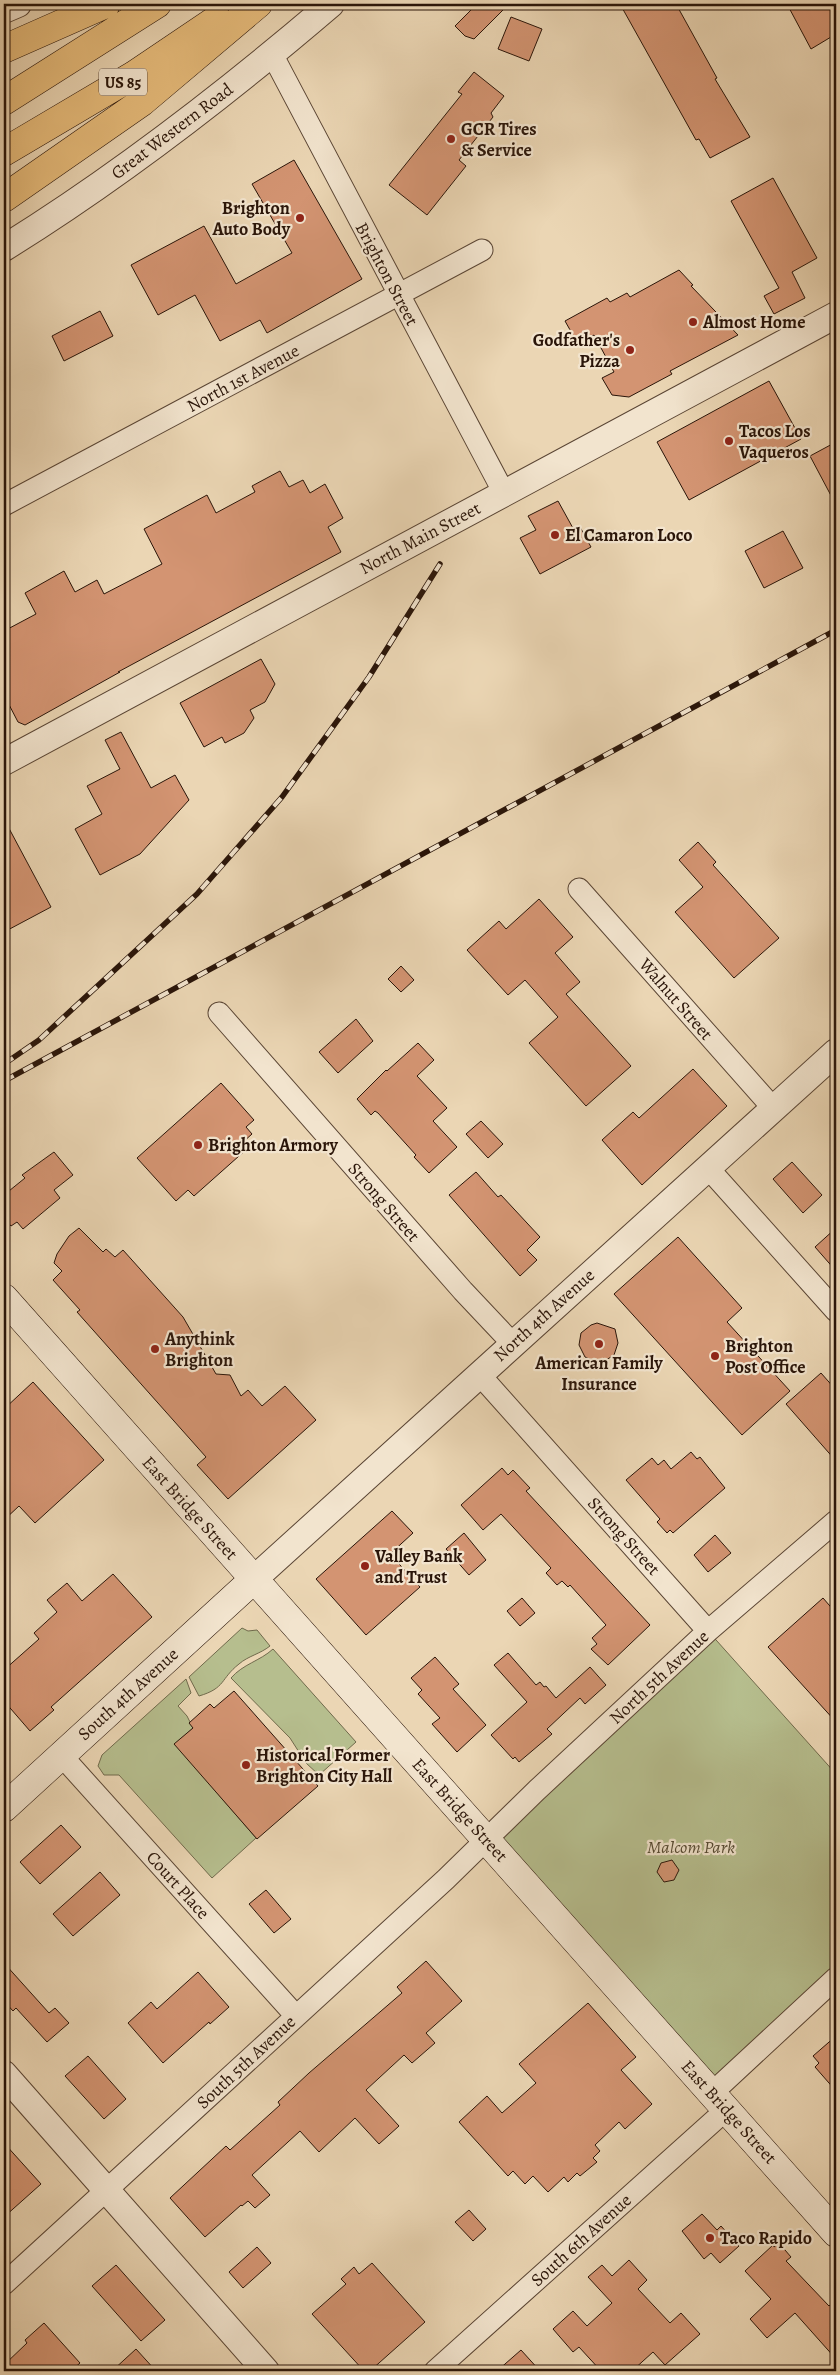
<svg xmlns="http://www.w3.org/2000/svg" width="840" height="2375" font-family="Alegreya,serif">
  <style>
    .green { fill: #b6be8e; stroke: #706a4c }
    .building { fill: #d39472; stroke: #2a1509 }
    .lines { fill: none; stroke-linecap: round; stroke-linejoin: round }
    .minor-casing { stroke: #5a4534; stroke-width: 23 }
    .tertiary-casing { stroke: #5a4534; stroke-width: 28 }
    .secondary-casing { stroke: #2a1509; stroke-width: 29 }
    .trunk-casing { stroke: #2a1509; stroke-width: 29 }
    .minor { stroke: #f2e4ce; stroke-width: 21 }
    .tertiary { stroke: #f2e4ce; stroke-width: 26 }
    .secondary { stroke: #f2e4ce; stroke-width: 28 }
    .trunk { stroke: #e6bb7a; stroke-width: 28 }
    .rail-casing { stroke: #2a1509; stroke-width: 5.5 }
    .rail { stroke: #f2e4ce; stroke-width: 4; stroke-dasharray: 11; stroke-linecap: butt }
    .poi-dot { fill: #8f2418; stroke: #f2e4ce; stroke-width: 2 }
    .labels { text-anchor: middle; stroke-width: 4.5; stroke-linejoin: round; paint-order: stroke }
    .shield { fill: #f2e4ce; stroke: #665344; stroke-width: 1 }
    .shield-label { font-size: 16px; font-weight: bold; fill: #2a1509 }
    .poi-label { font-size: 18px; font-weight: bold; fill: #2a1509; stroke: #f2e4ce; text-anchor: start }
    .street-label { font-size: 18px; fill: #2a1509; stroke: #f2e4ce }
    .park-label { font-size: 18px; font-style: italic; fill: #544831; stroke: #f2e4ce }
  </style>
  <rect width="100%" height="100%" fill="#ebd6b4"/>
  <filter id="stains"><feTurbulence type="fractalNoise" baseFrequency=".004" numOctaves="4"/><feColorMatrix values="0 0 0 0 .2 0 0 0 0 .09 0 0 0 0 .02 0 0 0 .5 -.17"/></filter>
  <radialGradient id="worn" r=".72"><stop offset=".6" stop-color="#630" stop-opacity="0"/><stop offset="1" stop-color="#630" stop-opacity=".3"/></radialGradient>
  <path class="green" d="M242,1628l6,3 9,-1 13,16c-10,8 -22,10 -31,18 -19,15 -13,24 -40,32l-10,-19z
    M708,1631l128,143v204l-124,115 -226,-255z
    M273,1649l83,93 -37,33 -13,-12 -16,-25 -59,-60c12,-14 29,-17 42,-29z
    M186,1679l5,14 -13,13 9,10 6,12 -18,16 81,94 -44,40 -93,-103h-15l-6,-9 4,-11z"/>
  <path class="building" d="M477,4h32l-35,35 -9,-3 -10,-10z
    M620,4h56l41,74 -2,1 35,58 -40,21 -11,-19 -3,1z
    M787,4h49v30l-25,15z
    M511,17l31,12 -13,32 -31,-12z
    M474,72l30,24 -13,17 2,4 -34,43 7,6 -39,49 -38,-30 73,-91 -4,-2z
    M294,160l68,119 -95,54 -7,-13 -40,21 -25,-46 -37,20 -27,-50 73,-39 32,58 56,-31 -40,-69z
    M773,178l44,80 -25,14 13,26 -31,16 -10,-18 15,-8 -48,-87z
    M679,270l14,15 -2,1 47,49 -68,36 2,3 -43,23 -17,-2 -10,-17 12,-6 -20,-37 -16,9 -13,-23 42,-23 3,4 17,-9 3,4z
    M100,311l13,25 -49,25 -12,-25z
    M769,381l32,58 -112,61 -32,-58z
    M836,442v63l-26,-49z
    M280,471l9,16 14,-7 7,13 15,-9 18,34 -15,9 13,25 -223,120h2l-95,53 -7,-3 -14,-27v-64l32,-17 -11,-21 39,-22 11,21 22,-12 7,14 58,-30 -18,-35 63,-34 9,18 39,-21 -3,-6z
    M558,501l16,29 6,-3 11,20 -51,27 -20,-36 16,-8 -8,-14z
    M783,531l20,37 -39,20 -19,-37z
    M261,659l14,25 -10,18 -15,8 4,8 -10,15 -19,10 -3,-6 -18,10 -24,-44z
    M121,732l30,56 24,-13 14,25 -49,54 -40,21 -25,-46 27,-15 -15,-28 33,-17 -15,-29z
    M4,819l47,88 -47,25z
    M698,842l18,20 -3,3 66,73 -45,40 -59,-66 28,-25 -24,-27z
    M539,899l34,38 -18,16 25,29 -14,12 65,72 -45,40 -57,-63 29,-26 -33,-37 -17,15 -41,-45 32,-29 7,8z
    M401,966l13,14 -13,12 -13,-13z
    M356,1019l17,22 -35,32 -19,-21z
    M418,1043l16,17 -17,16 30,32 -14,13 24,26 -28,26 -15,-16 2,-2 -38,-42 -3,-2 -4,4 -14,-16 29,-29 1,1z
    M693,1069l34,37 -85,79 -40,-45 31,-28 6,6z
    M221,1083l33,37 -8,7 6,7 -9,8 5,6 -54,48 -6,-6 -12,11 -39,-43z
    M481,1121l22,23 -15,14 -22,-24z
    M54,1152l19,23 -19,15 6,8 -37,31 -6,-7 -6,4 -7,-8v-23l21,-17 -3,-3z
    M792,1162l30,33 -19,18 -30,-34z
    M476,1172l22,25 3,-2 39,42 -13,13 10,10 -17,16 -71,-81z
    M79,1228l24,24 3,-3 9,8 8,-7 60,67 33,57 14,1 11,21 7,-6 14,16 23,-20 31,34 -88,79 -31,-34 9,-8 -129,-145 3,-2 -27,-30 9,-9 -8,-8 3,-9 12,-18z
    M836,1228v43l-21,-24z
    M678,1237l64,71 -15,14 63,69 -48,44 -128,-141z
    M597,1323l18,6 3,14 -4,12 -11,7h-7l-11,-5 -6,-12 2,-12 10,-8z
    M821,1373l15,17v71l-50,-57z
    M33,1382l71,78 -69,63 -16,-17 -15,14v-111z
    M691,1452l6,7 3,-2 25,31 -52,45 -3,-3 -3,3 -10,-11 3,-3 -34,-39 26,-22 6,7 6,-5 7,9z
    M502,1468l6,7 5,-5 17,18 -4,3 124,134 -42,40 -17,-16 6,-5 -5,-6 14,-13 -36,-40 -2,2 -6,-6 -5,4 -11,-12 5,-5 -50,-54 -18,16 -22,-25z
    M392,1511l21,22 -23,21 30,33 -54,48 -50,-56z
    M464,1533l22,27 -17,15 -23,-26z
    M715,1535l16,18 -23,19 -14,-17z
    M113,1574l39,43 -101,90 3,3 -24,21 -26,-30v-31l35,-31 -5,-6 23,-21 -10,-12 20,-17 15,18z
    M522,1598l13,15 -15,13 -13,-15z
    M823,1598l13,15v109l-68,-75z
    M508,1653l28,32 4,-3 4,5 2,-1 10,12 34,-31 16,18 -21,19 -5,-6 -33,31 5,5 -33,28 -4,-5 -2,2 -22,-24 36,-33 -33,-37z
    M435,1657l24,27 -6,5 33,36 -29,27 -25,-28 8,-6 -22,-24 4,-4 -11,-12z
    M234,1691l84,95 -61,53 -83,-95 19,-16 -4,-5 21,-19 4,4z
    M61,1825l20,22 -41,37 -20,-22z
    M672,1860l7,10 -5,10 -10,2 -7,-10 4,-9z
    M100,1872l20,23 -47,41 -20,-22z
    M266,1890l25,29 -17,14 -25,-29z
    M426,1961l36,40 -36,32 9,10 -23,20 -8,-8 -38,35 33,36 -20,18 -24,-26 -36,34 -19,-21 -48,44 18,20 -15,13 -7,-7 -6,5 -1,-1 -36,32 -35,-39 56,-52 4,4 50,-45 -2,-3 31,-29 93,-80 -5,-6z
    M4,1963l45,50 6,-5 14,15 -22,19 -31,-34 -3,3 -9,-10z
    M198,1972l31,35 -19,17 -1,-2 -46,41 -35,-40 23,-21 6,7z
    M588,2003l48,54 -15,13 31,34 -27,25 -6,-7 -24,23 5,6 -7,7 4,4 -17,14 -3,-3 -9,9 -4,-5 -16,15 -15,-16 -8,8 -12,-13 -5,5 -49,-54 28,-26 15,17 34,-30 -17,-19z
    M836,2036v55l-21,-24 4,-4 -6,-7z
    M88,2056l38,43 -22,20 -39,-43z
    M4,2143l37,41 -37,33z
    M469,2210l17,19 -13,12 -18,-19z
    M702,2214l15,16 4,-4 18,20 -19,17 -9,-10 -7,6 -22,-28z
    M779,2243l12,14 -5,4 3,3 40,42 7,-6v59l-41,-46 -28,25 -17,-19 21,-20 -26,-28 28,-26 1,2z
    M257,2247l14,16 -28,25 -14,-16z
    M629,2260l18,20 -9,9 32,34 11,-10 19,21 -35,31 -12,-13 -21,19h-31l-22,-24 -6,5 -20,-23 20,-18 14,15 25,-23 -24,-26 14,-12 10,11z
    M372,2263l53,59 -55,49h-6l-52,-57 34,-30 -5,-5 13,-12 5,7z
    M116,2265l49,55 -24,21 -49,-55z
    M44,2323l36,40 -9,8h-67v-6l23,-22 -2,-3z
    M136,2349l20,22h-44z
    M521,2350l19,21h-43z"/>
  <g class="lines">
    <g class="minor-casing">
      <path id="minor" d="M272,54l232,439
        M4,505l478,-255
        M579,889l194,219
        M219,1013l244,278 50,53
        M708,1168l128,143
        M479,1374l229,257
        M61,1755l235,261
        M712,2093l124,-115
        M4,2284l442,-405 91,-89 171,-159 128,-110
        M435,2371l292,-262"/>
    </g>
    <g class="tertiary-casing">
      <path id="tertiary" d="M4,10l14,-6
        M4,248c116,-72 223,-155 327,-244
        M4,762l832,-447
        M253,1580l583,-528
        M4,2074l262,297"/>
    </g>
    <g class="secondary-casing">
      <path id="secondary" d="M4,1298l832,935
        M4,1808l249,-228"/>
    </g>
    <g class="trunk-casing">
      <path id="trunk" d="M4,49l102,-45
        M4,101l153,-97
        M4,152l130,-77 83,-56
        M4,198l138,-96 116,-98"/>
    </g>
    <use href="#minor" class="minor"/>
    <use href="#tertiary" class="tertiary"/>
    <use href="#secondary" class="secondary"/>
    <use href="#trunk" class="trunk"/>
    <g class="rail-casing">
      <path id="rail" d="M4,1064l35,-24 158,-146 85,-97 87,-120 71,-113
        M4,1081l832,-451"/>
    </g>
    <use href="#rail" class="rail"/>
  </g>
  <g class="poi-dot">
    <circle cx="451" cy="139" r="5"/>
    <circle cx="300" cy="218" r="5"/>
    <circle cx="693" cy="322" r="5"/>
    <circle cx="630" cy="350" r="5"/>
    <circle cx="729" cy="441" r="5"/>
    <circle cx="555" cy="535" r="5"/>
    <circle cx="198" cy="1145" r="5"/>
    <circle cx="599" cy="1344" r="5"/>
    <circle cx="155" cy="1349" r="5"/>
    <circle cx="715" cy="1356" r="5"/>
    <circle cx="365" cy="1566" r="5"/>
    <circle cx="246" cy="1765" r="5"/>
    <circle cx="710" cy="2238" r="5"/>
  </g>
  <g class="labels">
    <rect class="shield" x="99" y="68.5" width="48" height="27" rx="4"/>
    <g class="shield-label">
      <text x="123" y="88">US 85</text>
    </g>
    <g class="poi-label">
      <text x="461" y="135">GCR Tires<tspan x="461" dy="21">&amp; Service</tspan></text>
      <text x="290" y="214" text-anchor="end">Brighton<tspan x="290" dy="21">Auto Body</tspan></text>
      <text x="703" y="328">Almost Home</text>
      <text x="620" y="346" text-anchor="end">Godfather's<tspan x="620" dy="21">Pizza</tspan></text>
      <text x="739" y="437">Tacos Los<tspan x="739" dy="21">Vaqueros</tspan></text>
      <text x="565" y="541">El Camaron Loco</text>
      <text x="208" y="1151">Brighton Armory</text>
      <text x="165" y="1345">Anythink<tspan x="165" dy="21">Brighton</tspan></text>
      <text x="725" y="1352">Brighton<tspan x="725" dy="21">Post Office</tspan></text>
      <text x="599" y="1369" text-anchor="middle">American Family<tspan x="599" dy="21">Insurance</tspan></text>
      <text x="375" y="1562">Valley Bank<tspan x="375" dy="21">and Trust</tspan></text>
      <text x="256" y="1761">Historical Former<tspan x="256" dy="21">Brighton City Hall</tspan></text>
      <text x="720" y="2244">Taco Rapido</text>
    </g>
    <g class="street-label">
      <text transform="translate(172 131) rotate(-37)" y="6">Great Western Road</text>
      <text transform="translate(387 274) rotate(62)" y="6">Brighton Street</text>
      <text transform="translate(243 378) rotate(-28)" y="6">North 1st Avenue</text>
      <text transform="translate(420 538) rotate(-28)" y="6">North Main Street</text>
      <text transform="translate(676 999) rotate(49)" y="6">Walnut Street</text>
      <text transform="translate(384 1202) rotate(49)" y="6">Strong Street</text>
      <text transform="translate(544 1315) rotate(-42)" y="6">North 4th Avenue</text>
      <text transform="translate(190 1508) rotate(48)" y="6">East Bridge Street</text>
      <text transform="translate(624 1536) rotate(48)" y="6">Strong Street</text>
      <text transform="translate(659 1677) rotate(-43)" y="6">North 5th Avenue</text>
      <text transform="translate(128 1694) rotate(-42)" y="6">South 4th Avenue</text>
      <text transform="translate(460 1810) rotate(48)" y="6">East Bridge Street</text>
      <text transform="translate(178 1885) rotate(48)" y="6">Court Place</text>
      <text transform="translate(246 2062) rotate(-43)" y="6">South 5th Avenue</text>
      <text transform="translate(729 2112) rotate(48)" y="6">East Bridge Street</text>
      <text transform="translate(581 2240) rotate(-42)" y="6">South 6th Avenue</text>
    </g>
    <g class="park-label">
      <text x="691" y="1853">Malcom Park</text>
    </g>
  </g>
  <rect width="840" height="2375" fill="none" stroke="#ebd6b4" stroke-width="20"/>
  <rect x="5" y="5" width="830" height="2365" fill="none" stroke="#2a1509" stroke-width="2.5"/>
  <rect x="10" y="10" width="820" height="2355" fill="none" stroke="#2a1509"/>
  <rect width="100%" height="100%" filter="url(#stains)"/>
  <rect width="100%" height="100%" fill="url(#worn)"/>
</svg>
